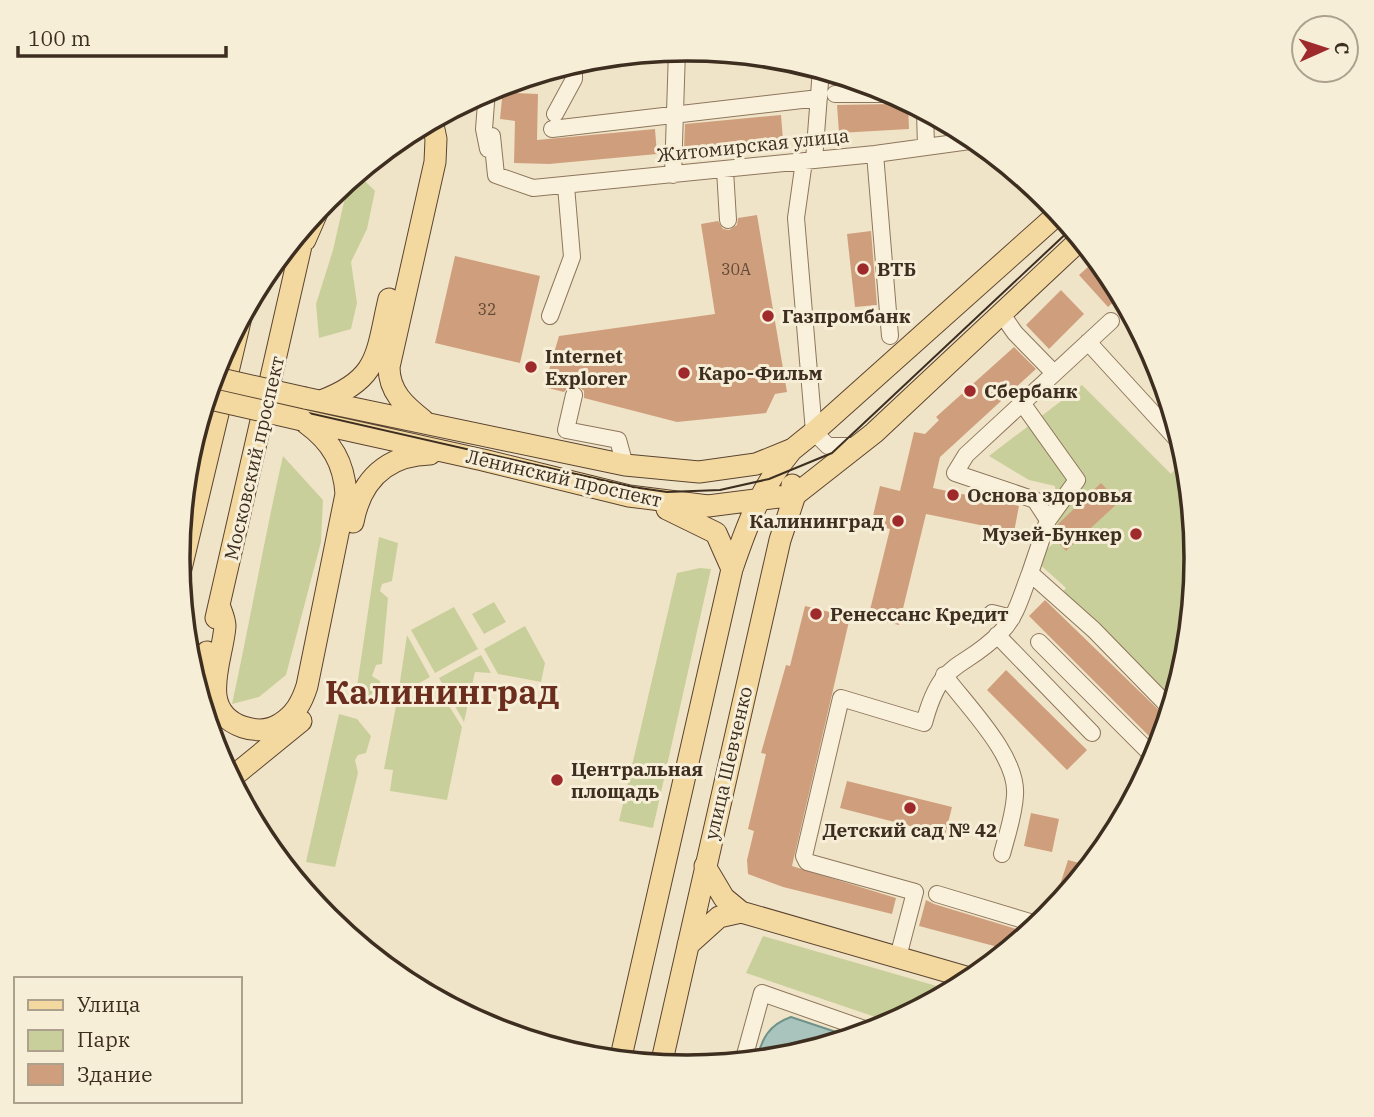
<svg xmlns="http://www.w3.org/2000/svg" width="1374" height="1117" font-family="'IBM Plex Serif',serif">
  <style>
    .green { fill: #c9cf9b }
    .water { fill: #a9c4bc; stroke: #6f938a; stroke-width: 2 }
    .building { fill: #cf9f7d }
    .lines { fill: none; stroke-linecap: round; stroke-linejoin: round }
    .minor-casing { stroke: #8d765c; stroke-width: 18 }
    .major-casing { stroke: #5b4430; stroke-width: 23 }
    .minor { stroke: #faf1dc; stroke-width: 16 }
    .major { stroke: #f3d9a0; stroke-width: 21 }
    .tram { stroke: #3d2e20; stroke-width: 2 }
    .major-bridge-casing { stroke: #5b4430; stroke-width: 23; stroke-linecap: butt }
    .major-bridge { stroke: #f3d9a0; stroke-width: 21 }
    .poi-dot { fill: #9e2a2b; stroke: #f7eed8; stroke-width: 2.5 }
    .labels { text-anchor: middle; stroke-width: 6; stroke-linejoin: round; paint-order: stroke }
    .number-label { font-size: 16px; fill: #624a37 }
    .street-label { font-size: 19px; fill: #3d2e20; stroke: #f7eed8 }
    .poi-label { font-size: 19px; font-weight: bold; fill: #3d2e20; stroke: #f7eed8; text-anchor: start }
    .town-label { font-size: 33px; font-weight: bold; fill: #6b2e1e; stroke: #f7eed8 }
    .rim { fill: none; stroke: #3d2e20; stroke-width: 3.5 }
  </style>
  <rect width="100%" height="100%" fill="#f0e4c8"/>
  <path class="green" d="M357,173l18,18 -8,38 -16,33 6,41 -6,26 -32,9 -3,-34 17,-54 16,-70z
    M1082,385l89,89 9,-10 8,8 8,87 -9,99 -14,46 -114,-108 7,-8 -31,-28 22,-20 -2,-54 -26,-6 -40,-24z
    M283,456l40,44 -2,42 -35,133 -27,22 -27,7c18,-82 32,-165 51,-248z
    M379,537l19,6 -6,38 -10,3 -2,7 8,7 -6,66 -6,1 -4,11 8,5v8l-20,12 -5,-1z
    M700,568l11,1 -58,259 -34,-7 58,-248z
    M494,602l12,20 -22,12 -12,-20z
    M454,607l24,42 -43,24 -24,-43z
    M525,626l20,37 -4,19 -43,-8 -14,-25z
    M407,635l23,42 -32,18z
    M481,655l10,18 -16,-1 -11,50 -25,-44z
    M435,683l27,44 -15,73 -57,-9 3,-21 -9,-1 12,-63z
    M339,714l18,5 14,17 -5,17 -8,2 -3,5 3,13 -23,94 -29,-5z
    M763,936l191,55 -61,32 -147,-50z"/>
  <path class="water" d="M791,1017l63,21 -68,20 -30,3c6,-22 12,-36 35,-44z"/>
  <path class="building" d="M516,80l-1,13 23,1 -1,46 118,-11 2,25 -108,10 -35,-1 1,-42 -15,-2 2,-20h-5v-13z
    M900,101l8,1 1,27 -70,4 -2,-28 56,-1z
    M781,115l2,25 -99,8 1,-24z
    M757,215l30,177 -12,2 -9,19 -89,9 -93,-24v-7l-7,-6h-7l-6,7 -20,-5 15,-51 156,-22 -14,-90 17,-3 5,8 6,1 8,-5 1,-7z
    M871,231l6,74 -22,2 -8,-73z
    M455,256l85,20 -20,87 -85,-20z
    M1097,259l24,36 -13,12 -29,-32z
    M1061,290l23,24 -35,35 -23,-24z
    M1014,347l22,22 -96,88 -7,31 86,18 -5,26 -88,-18 -27,111 -31,-7 22,-89 -19,-5 9,-38 20,5 14,-59 11,2 14,-14 -3,-3z
    M1101,483l18,19 -53,49 -13,-14 4,-12z
    M1045,600l123,119 -8,28 -131,-131z
    M805,606l45,11 -58,249 104,32 -4,16 -109,-27 -35,-13 -1,-14 7,-29 -6,-2 18,-75 -5,-1 25,-88 4,1z
    M1006,670l81,80 -20,20 -80,-80z
    M847,781l105,26 -7,28 -105,-27z
    M1031,813l28,6 -7,33 -28,-6z
    M1068,860l23,6 -19,23 -12,-4z
    M926,900l8,4 96,29 -21,17 -90,-24z"/>
  <g class="lines">
    <g class="minor-casing">
      <path id="minor" d="M487,90l-3,39 4,20
        M835,94h58
        M925,111l1,36
        M555,114l19,-35v-16
        M552,129l267,-31
        M492,136l4,39 37,13 342,-34 102,-14
        M875,154l15,182
        M814,160l7,-91
        M804,161l-8,57 18,214 14,14h28
        M725,170l3,50
        M673,175l4,-125
        M1001,313l14,20 39,40
        M550,316l22,-59 -6,-71
        M1088,342l95,104
        M574,395l-8,35 52,10 7,25
        M1022,403l55,77 -29,40
        M1030,573l18,-53 -13,-20 -80,-27 11,-18 145,-134
        M992,613l20,5
        M997,635l95,98
        M1039,642l116,116
        M944,675c23,31 74,81 71,120 -1,20 -8,40 -13,59
        M937,894l103,31
        M898,957l17,-65 -108,-30 -3,-6 37,-158 83,25c18,-67 37,-50 77,-91 16,-16 21,-39 29,-59l64,57 77,79
        M743,1062l19,-69 111,39"/>
    </g>
    <g class="major-casing">
      <path id="major" d="M305,240l14,-32
        M305,398l320,67 74,7 57,-8 37,-15 21,-17 245,-219
        M321,401c59,-22 55,-47 68,-102
        M302,420l181,40 146,36 79,10 87,-11 79,-62 207,-194
        M423,420c-18,-14 -34,-28 -34,-53l46,-205 1,-23 -4,-19
        M667,509l49,24 16,36
        M353,522c8,-42 34,-67 77,-68
        M179,577l62,-260
        M219,605c2,6 6,14 6,21 -2,33 -29,85 18,101 12,4 26,4 37,-3 15,-9 22,-22 27,-38l39,-192c-2,-31 -14,-52 -40,-71
        M216,618l90,-394
        M197,691l10,-39
        M230,779l71,-58
        M705,866l19,32 17,14 232,67
        M688,945l31,-28 22,-5
        M620,1061l112,-492c15,-44 29,-82 59,-118
        M661,1065l119,-525 15,-45 -3,-10"/>
    </g>
    <use href="#minor" class="minor"/>
    <use href="#major" class="major"/>
    <path class="tram" d="M208,390l425,97 34,5 53,-2 49,-11 63,-26 240,-225"/>
    <g class="major-bridge-casing">
      <path id="major-bridge" d="M212,377l93,21
        M206,398l96,22"/>
    </g>
    <use href="#major-bridge" class="major-bridge"/>
  </g>
  <g class="poi-dot">
    <circle cx="863" cy="269" r="7"/>
    <circle cx="768" cy="316" r="7"/>
    <circle cx="531" cy="367" r="7"/>
    <circle cx="684" cy="373" r="7"/>
    <circle cx="970" cy="391" r="7"/>
    <circle cx="953" cy="495" r="7"/>
    <circle cx="898" cy="521" r="7"/>
    <circle cx="1136" cy="534" r="7"/>
    <circle cx="816" cy="614" r="7"/>
    <circle cx="557" cy="780" r="7"/>
    <circle cx="910" cy="808" r="7"/>
  </g>
  <g class="labels">
    <g class="number-label">
      <text x="736" y="275">30А</text>
      <text x="487" y="315">32</text>
    </g>
    <g class="street-label">
      <text transform="translate(753 145) rotate(-6)" y="7">Житомирская улица</text>
      <text transform="translate(254 458) rotate(-77)" y="7">Московский проспект</text>
      <text transform="translate(564 478) rotate(13)" y="7">Ленинский проспект</text>
      <text transform="translate(728 763) rotate(-77)" y="7">улица Шевченко</text>
    </g>
    <g class="poi-label">
      <text x="877" y="276">ВТБ</text>
      <text x="782" y="323">Газпромбанк</text>
      <text x="545" y="363">Internet<tspan x="545" dy="22">Explorer</tspan></text>
      <text x="698" y="380">Каро-Фильм</text>
      <text x="984" y="398">Сбербанк</text>
      <text x="967" y="502">Основа здоровья</text>
      <text x="884" y="528" text-anchor="end">Калининград</text>
      <text x="1122" y="541" text-anchor="end">Музей-Бункер</text>
      <text x="830" y="621">Ренессанс Кредит</text>
      <text x="571" y="776">Центральная<tspan x="571" dy="22">площадь</tspan></text>
      <text x="910" y="837" text-anchor="middle">Детский сад № 42</text>
    </g>
    <g class="town-label">
      <text x="442" y="704">Калининград</text>
    </g>
  </g>
  <path d="M0 0H1374V1117H0ZM190 558a497 497 0 1 1 994 0a497 497 0 1 1-994 0Z" fill="#f7eed8" fill-rule="evenodd"/>
  <path class="rim" d="M190 558a497 497 0 1 1 994 0a497 497 0 1 1-994 0Z"/>
  <rect x="14" y="977" width="228" height="126" fill="#f7eed8" stroke="#ada18e" stroke-width="2"/>
  <rect x="28" y="1000" width="35" height="10" fill="#f3d9a0" stroke="#ada18e" stroke-width="2"/>
  <text x="77" y="1012" font-size="21" fill="#3d2e20">Улица</text>
  <rect x="28" y="1030" width="35" height="21" fill="#c9cf9b" stroke="#ada18e" stroke-width="2"/>
  <text x="77" y="1047" font-size="21" fill="#3d2e20">Парк</text>
  <rect x="28" y="1064" width="35" height="21" fill="#cf9f7d" stroke="#ada18e" stroke-width="2"/>
  <text x="77" y="1082" font-size="21" fill="#3d2e20">Здание</text>
  <g transform="translate(1325 49) rotate(87)"><circle r="33" fill="#f7eed8" stroke="#ada18e" stroke-width="2"/>
  <path d="M0-5L12 26L0 18L-12 26Z" fill="#9e2a2b"/>
  <text y="-10" font-size="19" font-weight="bold" text-anchor="middle" fill="#3d2e20">С</text>
  </g>
  <path d="M18 46v10h208v-10" fill="none" stroke="#3d2e20" stroke-width="3.5"/>
  <text x="28" y="46" font-size="21" fill="#3d2e20" stroke="#f7eed8" stroke-width="5" paint-order="stroke">100 m</text>
</svg>
